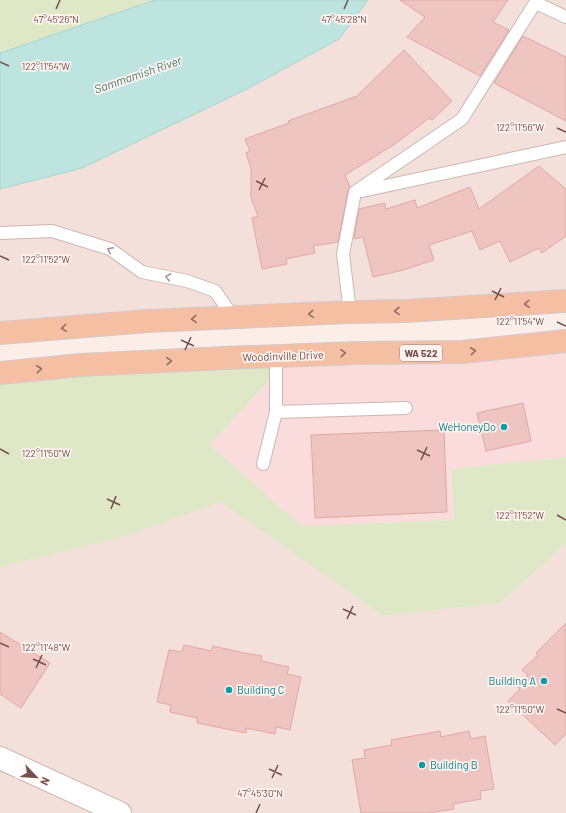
<svg xmlns="http://www.w3.org/2000/svg" width="566" height="813" font-family="Barlow,sans-serif">
  <style>
    .residential { fill: #f4e0da }
    .commercial { fill: #fbdcdc }
    .green { fill: #dee8c7 }
    .water { fill: #bde4de; stroke: #a4d5ce }
    .building { fill: #efc5c1; stroke: #e1a7a2 }
    .lines { fill: none; stroke-linecap: round; stroke-linejoin: round }
    .lane-casing { stroke: #cfb5b1; stroke-width: 14 }
    .street-casing { stroke: #cfb5b1; stroke-width: 24 }
    .primary-casing { stroke: #d5caca; stroke-width: 24 }
    .lane { stroke: #fff; stroke-width: 12 }
    .street { stroke: #fff; stroke-width: 22 }
    .primary { stroke: #f5bfa4; stroke-width: 22 }
    .oneway { stroke: #ac9594 }
    .oneway2 { stroke: #946b63 }
    .ticks { fill: none; stroke: #744f4d; stroke-width: 1.5 }
    .culture-dot { fill: #0f9aa8; stroke: #fef3ee; stroke-width: 1.5 }
    .labels { text-anchor: middle; stroke-width: 3.5; stroke-linejoin: round; paint-order: stroke }
    .shield { fill: #fef3ee; stroke: #9d807d; stroke-width: 1 }
    .shield-label { font-size: 10px; font-weight: bold; fill: #744f4d }
    .street-label { font-size: 11px; fill: #744f4d; stroke: #fef3ee }
    .culture-label { font-size: 11px; fill: #0d838f; stroke: #fef3ee; text-anchor: end }
    .water-label { font-size: 12px; font-style: italic; fill: #427870; stroke: #fef3ee }
    .ticks-label { font-size: 10px; text-anchor: middle; fill: #744f4d; stroke: #fef3ee; stroke-width: 3.5; stroke-linejoin: round; paint-order: stroke }
  </style>
  <rect width="100%" height="100%" fill="#fbeee8"/>
  <path class="residential" d="M368,0h198v300l-566,33v-144l82,-21 165,-79 92,-50z
    M221,501l162,115 117,-13 66,-59v269h-566v-246l126,-31z"/>
  <path class="commercial" d="M566,341v116l-115,12 3,51 -152,6 -92,-81 81,-89z"/>
  <path class="green" d="M0,0h155l-155,53z
    M291,356l-81,89 92,81 152,-6 -3,-51 115,-12v87l-66,59 -117,13 -162,-114 -95,34 -126,31v-194z"/>
  <path class="water" d="M155,0h213l-29,39 -92,50 -165,79 -82,21v-136z"/>
  <path class="building" d="M400,0h108l-15,22 16,8 -29,46 -73,-39 18,-20z
    M523,36l43,21v64l-72,-38z
    M404,50l48,51 -20,19 -3,-2 -34,26 -50,31 5,12 -2,4 -10,51 -25,4 2,7 -29,6 1,5 -25,5 -10,-51 6,-2 -7,-18v-30l-5,-15 4,-2 -5,-12 44,-16 -1,-2 69,-25z
    M539,166l27,23v47l-24,17 -3,-5 -29,14 -10,-21 -20,9 -8,-19 -43,14 5,15 -31,10 -30,7 -10,-40 -9,2 5,-30 26,-6 1,6 29,-9 2,8 53,-21 9,22z
    M523,403l8,38 -45,10 -9,-38z
    M444,430l3,82 -132,6 -4,-83z
    M566,623v111l-11,11 -47,-44 12,-12 -3,-3 11,-11 -6,-5 16,-15 -2,-2z
    M0,632l50,31 -29,45 -21,-14z
    M184,645l27,6 2,-5 31,7 18,3 -1,5 28,6 -2,7 14,3 -11,53 -14,-3 -1,7 -29,-6v5l-49,-10v-5l-27,-6 1,-7 -14,-3 4,-18 8,-34 13,2z
    M440,731l1,6 28,-6 2,8 14,-3 9,53 -14,2 1,8 -28,5 1,5 -25,4h-68l-9,-53 13,-2 -1,-8 28,-5 -1,-5z"/>
  <g class="lines">
    <g class="lane-casing">
      <path id="lane" d="M536,3l30,14
        M362,191l204,-44
        M0,233l52,-2 58,18 32,23 45,9 28,10 18,26
        M350,312l-7,-58 12,-62 107,-73 75,-119
        M276,356v56l130,-4
        M263,464l13,-52"/>
    </g>
    <g class="street-casing">
      <path id="street" d="M0,758l120,55"/>
    </g>
    <g class="primary-casing">
      <path id="primary" d="M0,333l148,-12 202,-9 57,-1 159,-10
        M0,373l80,-8 145,-7 131,-5 106,-1 104,-11"/>
    </g>
    <use href="#lane" class="lane"/>
    <use href="#street" class="street"/>
    <use href="#primary" class="primary"/>
  </g>
  <defs><path id="oneway-chevron" d="M-2-3.5L2.5 0L-2 3.5" fill="none" stroke-width="1.6" stroke-linecap="round" stroke-linejoin="round"/></defs>
  <g class="oneway">
    <use href="#oneway-chevron" transform="translate(110 250) rotate(-153)"/>
    <use href="#oneway-chevron" transform="translate(168 277) rotate(-169)"/>
  </g>
  <g class="oneway2">
    <use href="#oneway-chevron" transform="translate(527 304) rotate(177)"/>
    <use href="#oneway-chevron" transform="translate(397 311) rotate(179)"/>
    <use href="#oneway-chevron" transform="translate(311 314) rotate(177)"/>
    <use href="#oneway-chevron" transform="translate(194 319) rotate(178)"/>
    <use href="#oneway-chevron" transform="translate(64 328) rotate(175)"/>
    <use href="#oneway-chevron" transform="translate(473 351) rotate(-6)"/>
    <use href="#oneway-chevron" transform="translate(343 353) rotate(-2)"/>
    <use href="#oneway-chevron" transform="translate(169 361) rotate(-3)"/>
    <use href="#oneway-chevron" transform="translate(39 369) rotate(-5)"/>
  </g>
  <path class="ticks" d="M56,9l4,-9M344,9l4,-9M0,62l9,4M557,128l9,4M256,181l12,6M259,190l6,-12M0,256l9,4M492,291l12,6M495,300l6,-12M557,322l9,4M181,340l13,6M185,350l6,-13M0,449l9,5M417,450l13,6M421,460l6,-13M107,499l13,6M111,509l5,-13M557,515l9,5M343,609l13,6M347,619l6,-13M0,643l9,4M33,659l13,6M36,668l6,-13M557,709l9,4M269,769l13,6M272,778l6,-13M256,813l4,-9"/>
  <g class="culture-dot">
    <circle cx="504" cy="427" r="4"/>
    <circle cx="544" cy="681" r="4"/>
    <circle cx="229" cy="690" r="4"/>
    <circle cx="422" cy="765" r="4"/>
  </g>
  <g class="labels">
    <rect class="shield" x="400" y="345" width="42" height="16" rx="3"/>
    <g class="shield-label">
      <text x="421" y="357">WA 522</text>
    </g>
    <g class="street-label">
      <text transform="translate(283 356) rotate(-2)" y="4">Woodinville Drive</text>
    </g>
    <g class="culture-label">
      <text x="496" y="431">WeHoneyDo</text>
      <text x="536" y="685">Building A</text>
      <text x="237" y="694" text-anchor="start">Building C</text>
      <text x="430" y="769" text-anchor="start">Building B</text>
    </g>
    <g class="water-label">
      <text transform="translate(138 75) rotate(-19)" y="4">Sammamish River</text>
    </g>
  </g>
  <g class="ticks-label">
    <text x="56" y="23">47°45'26"N</text>
    <text x="344" y="23">47°45'28"N</text>
    <text x="46" y="70">122°11'54"W</text>
    <text x="520" y="131">122°11'56"W</text>
    <text x="46" y="263">122°11'52"W</text>
    <text x="520" y="325">122°11'54"W</text>
    <text x="46" y="457">122°11'50"W</text>
    <text x="520" y="519">122°11'52"W</text>
    <text x="46" y="651">122°11'48"W</text>
    <text x="520" y="713">122°11'50"W</text>
    <text x="260" y="797">47°45'30"N</text>
  </g>
  <g transform="translate(36 777) rotate(115)" stroke="#fef3ee" stroke-width="3" paint-order="stroke">
  <path d="M0-3L7 15L0 10L-7 15Z" fill="#744f4d"/>
  <text y="-6" font-size="11" font-weight="bold" text-anchor="middle" fill="#744f4d">N</text>
  </g>
</svg>
